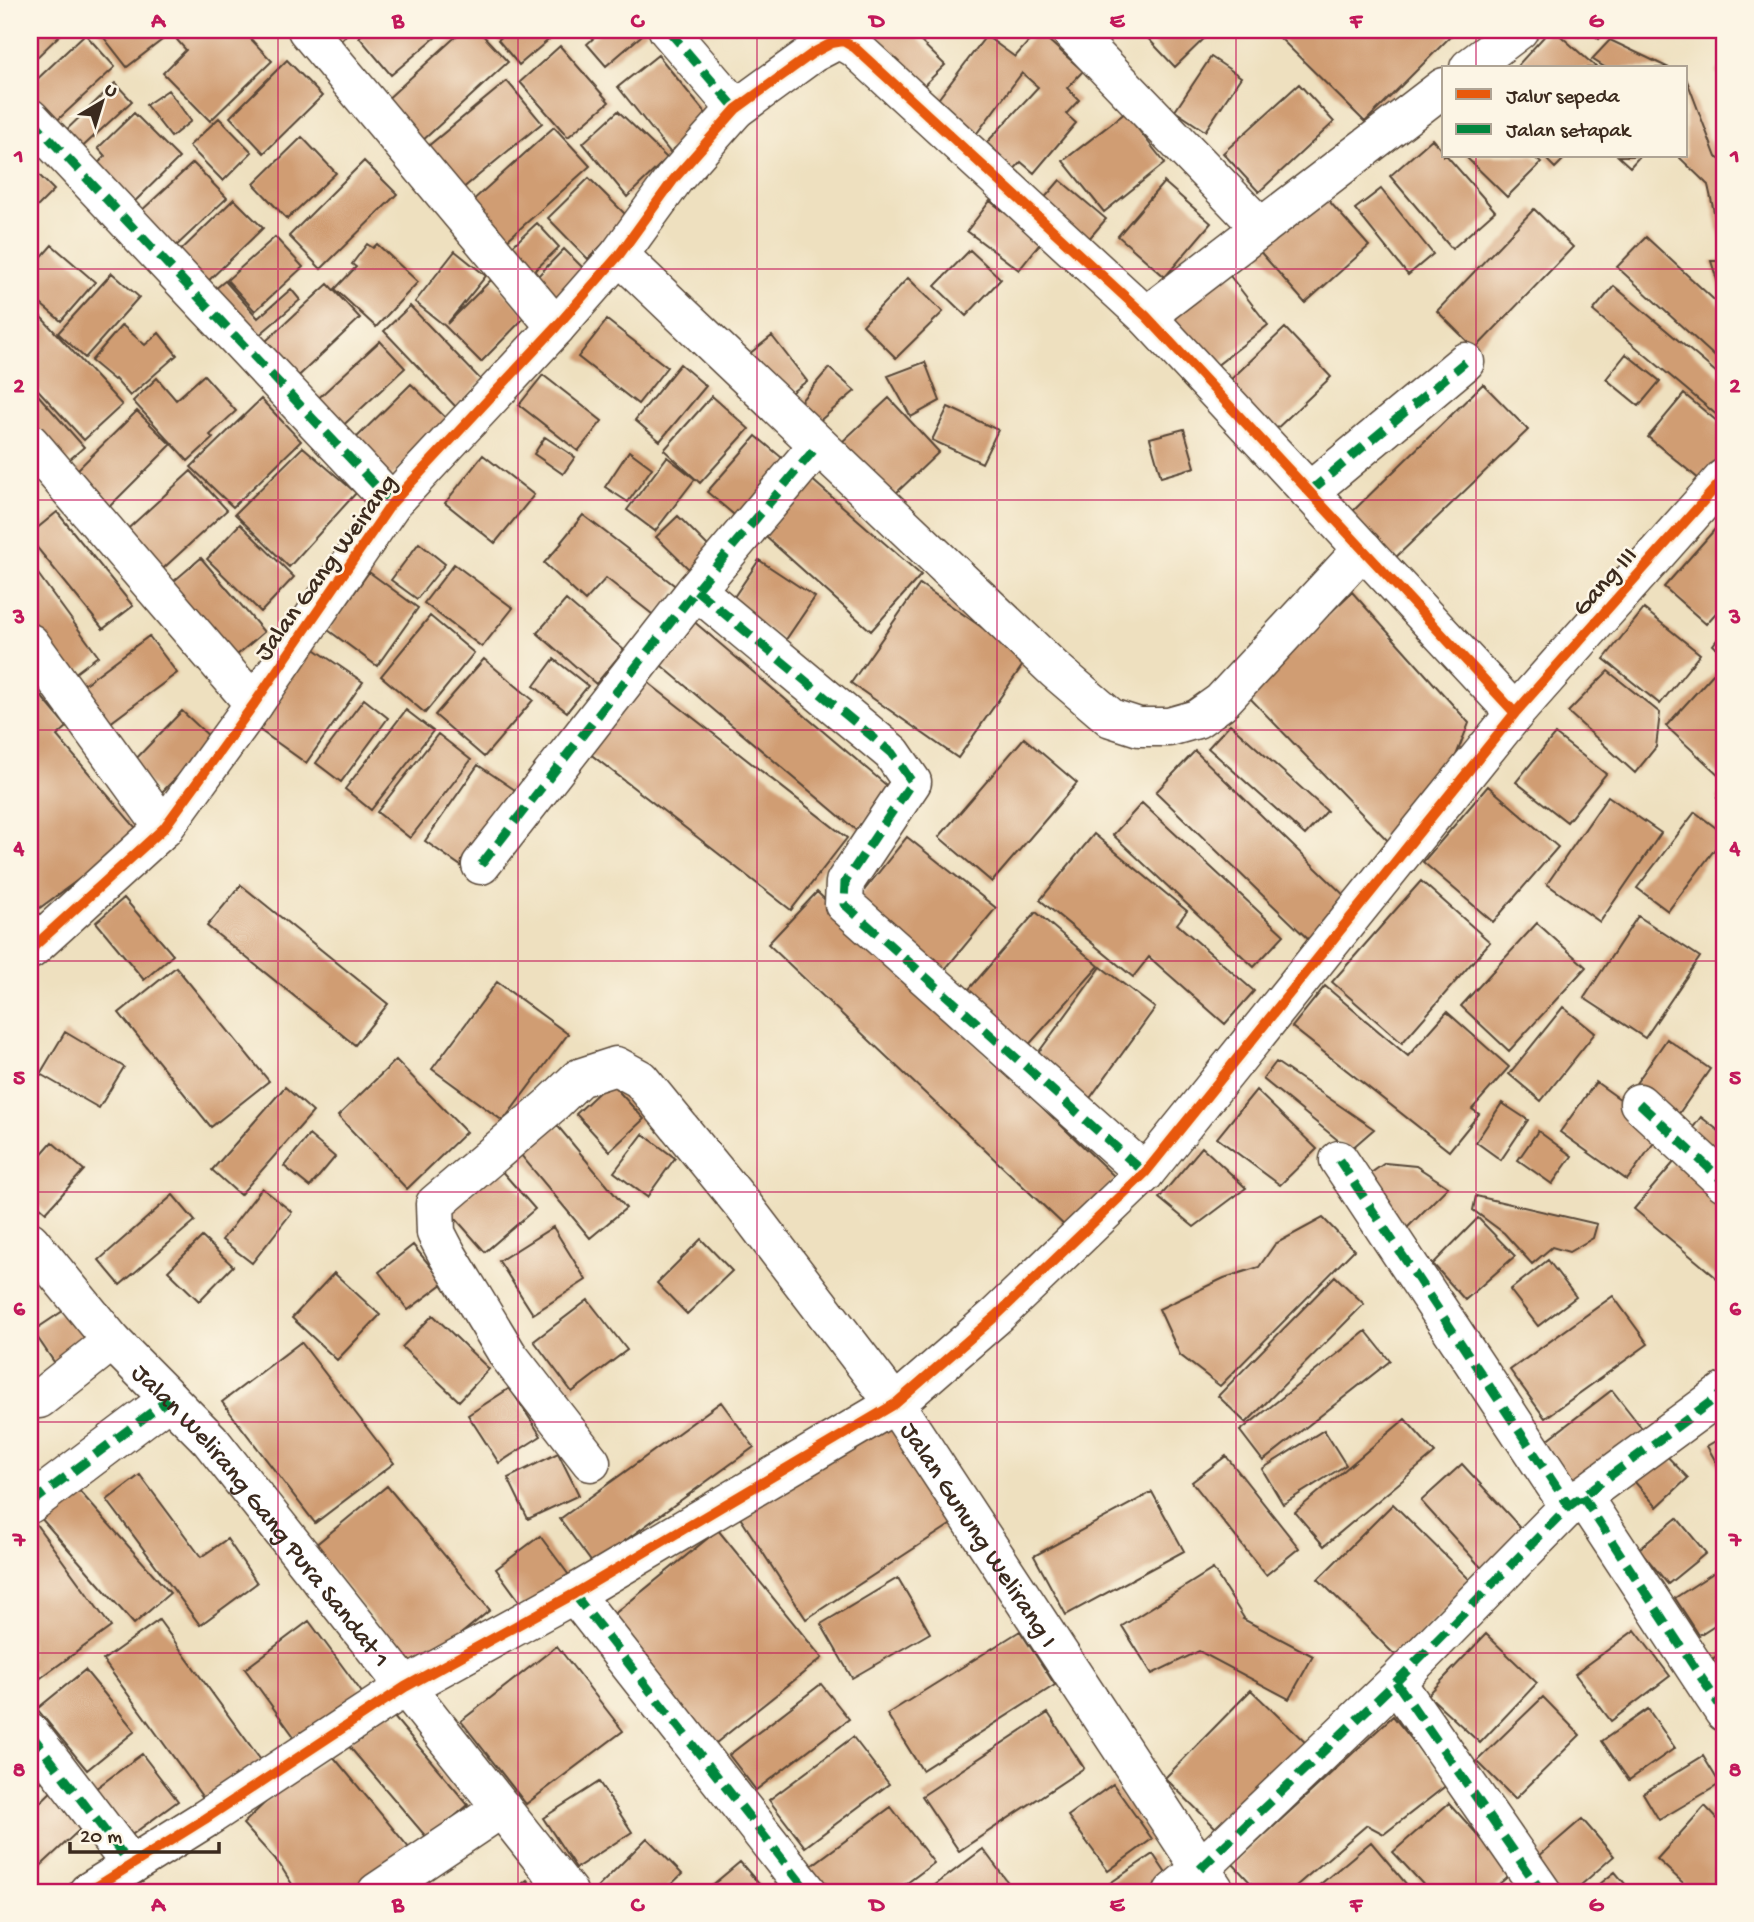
<svg xmlns="http://www.w3.org/2000/svg" width="1754" height="1922" font-family="'Gochi Hand',sans-serif">
  <style>
    .building { fill: #d09d73 }
    .lines { fill: none; stroke-linecap: round; stroke-linejoin: round }
    .street-casing { stroke: #564536; stroke-width: 41 }
    .street { stroke: #fff; stroke-width: 38 }
    .quiet { stroke: #00873e; stroke-width: 9; stroke-dasharray: 18 9; stroke-linecap: butt }
    .cycleway-casing { stroke: #fcf5e5; stroke-width: 15 }
    .cycleway { stroke: #e8590c; stroke-width: 10 }
    .grid { fill: none; stroke: #c2185b; stroke-width: 2; stroke-opacity: 0.55 }
    .labels { text-anchor: middle; stroke-width: 5; stroke-linejoin: round; paint-order: stroke }
    .street-label { font-size: 26px; fill: #3b2a1e; stroke: #fcf5e5 }
    .neatline { fill: none; stroke: #c2185b; stroke-width: 2.5 }
    .grid-label { font-size: 23px; text-anchor: middle; font-weight: bold; fill: #c2185b }
  </style>
  <rect width="100%" height="100%" fill="#fcf5e5"/>
  <filter id="ink" filterUnits="userSpaceOnUse"><feTurbulence type="fractalNoise" baseFrequency=".0143" numOctaves="2"/><feDisplacementMap in="SourceGraphic" scale="14" xChannelSelector="R" yChannelSelector="G"/><feConvolveMatrix kernelMatrix="1 2 1 2 8 2 1 2 1" color-interpolation-filters="sRGB"/></filter>
  <filter id="wash" filterUnits="userSpaceOnUse"><feTurbulence type="fractalNoise" baseFrequency=".00686" numOctaves="4" result="noise"/><feDisplacementMap in="SourceGraphic" scale="28" xChannelSelector="R" yChannelSelector="G"/><feGaussianBlur stdDeviation="1.57" result="paint"/><feColorMatrix in="noise" values="0 0 0 0 0 0 0 0 0 0 0 0 0 0 0 0 0 1.4 0 .05"/><feComposite in="paint" operator="in"/></filter>
  <g filter="url(#wash)">
    <rect width="100%" height="100%" fill="#eee0bf"/>
    <g id="blocks">
      <path class="building" d="M30,30h35l-35,34z
        M98,30h77l-48,37z
        M190,30h57l-3,2 28,29 -62,60 -47,-48 23,-23 -9,-10z
        M315,30h36l-19,20z
        M368,30h76l-53,45 -32,-38z
        M463,30h15l30,32 -87,80 -37,-40z
        M510,30h48l1,1 -40,34 -21,-25z
        M603,30h45l-42,36 -19,-22z
        M857,30h52l36,35 -31,30z
        M1092,30h33l-6,6 -4,-5 -11,11z
        M1142,30h71l-38,37 -34,-36z
        M1272,30h185l-92,92z
        M1550,30h4l43,38h-75l-4,-3z
        M1588,30h19l-8,9z
        M1038,31l45,40 -16,17 12,12 -13,14 10,9 -42,50 -13,-11 -14,15 -28,-26 59,-64 -16,-14 -51,68 -41,-31 56,-74 29,21z
        M85,34l30,33 -65,60 -20,-21v-20z
        M1610,40l59,28h-63l-14,-9z
        M560,46l49,56 -41,35 -48,-55z
        M658,55l53,65 -41,32 -52,-65z
        M1211,57l30,20 -36,54 -30,-20z
        M287,60l35,36 -58,57 -34,-36z
        M1724,62v18l-9,-8z
        M1686,78l30,79 8,5v86h-2l-14,-63 -30,-29h8z
        M507,81l35,42 -80,66 -35,-42z
        M115,83l17,18 -56,52 -16,-17z
        M1299,84l35,38 -75,70 -36,-39z
        M168,90l23,31 -20,16 -25,-32z
        M618,111l49,47 -40,39 -44,-54z
        M134,113l45,45 -52,51 -38,-36 16,-17 -7,-8z
        M1125,113l40,50 -61,49 -41,-51z
        M219,118l33,34 -29,29 -34,-35z
        M554,127l36,39 -85,76 -35,-39z
        M302,137l34,36 -49,46 -33,-35z
        M1432,139l12,14v3h3l48,55 -43,38 -62,-73z
        M1465,156h68l8,7 -34,34z
        M1543,156h24l-12,12z
        M1618,156h22l-10,11z
        M364,161l33,33 -76,75 -32,-33z
        M193,163l34,35 -54,51 -33,-37z
        M30,166l24,24 -24,24z
        M589,178l40,40 -41,41 -40,-41z
        M1060,180l46,39 -25,29 -45,-40z
        M1164,182l47,41 -46,54 -47,-41z
        M1381,189l52,65 -25,21 -53,-66z
        M1321,192l48,54 -64,57 -48,-55z
        M234,199l29,29 -60,58 -28,-30z
        M990,201l52,40 -23,29 -52,-39z
        M1534,209l39,38 -98,102 -38,-38z
        M537,223l22,24 -31,30 -23,-24z
        M275,237l28,30 -48,44 -28,-31z
        M1646,237l78,72v56l-107,-98z
        M367,244l6,4 4,-4 41,38 -42,45 -41,-38 21,-22 -4,-3z
        M52,245l43,37 -34,39 -31,-26v-25z
        M564,249l28,28 -29,29 -28,-27z
        M970,250l31,29 -35,37 -31,-30z
        M455,251l31,25 -39,48 44,-44 36,35 -46,47 -36,-36 -30,-24z
        M1711,261h13v41z
        M1227,272l41,53 -57,45 -41,-53z
        M112,273l27,24 -54,61 -27,-25z
        M908,278l35,34 -47,46 -33,-33z
        M225,281l33,37 33,-29 9,11 -49,42 -42,-48z
        M328,284l32,34 -73,69 -33,-35z
        M1614,286l110,93v42l-131,-110z
        M30,305l92,100 -38,35 -54,-59z
        M410,306l72,75 -26,26 -72,-76z
        M607,320l60,47 -29,37 -60,-47z
        M122,325l23,20 14,-12 18,22 -47,41 -15,-17 -1,1 -23,-19z
        M1285,328l46,49 -60,57 -46,-49z
        M772,336l35,45 -29,21 -34,-44z
        M380,341l25,27 -68,63 -25,-27z
        M1626,354l34,27 -21,25 -33,-27z
        M925,362l15,39 -29,16 -23,-41z
        M680,364l26,22 -46,55 -25,-21z
        M829,368l26,23 -38,32 -23,-14z
        M204,375l32,36 -26,24 3,3 -25,23 -55,-60 24,-23 19,22z
        M543,375l59,46 -24,30 -59,-46z
        M411,384l38,37 -62,60 -37,-37z
        M1483,384l45,46 -135,130 -44,-45z
        M30,386l54,61 -24,21 -30,-34z
        M1684,394l40,33v34l-19,23 -57,-47z
        M712,396l37,33 -49,54 -36,-33z
        M889,398l50,54 -46,44 -51,-54z
        M261,399l40,42 -68,66 -42,-40z
        M948,407l50,23 -16,33 -50,-23z
        M137,411l34,34 -64,64 -34,-35z
        M1184,429l11,38 -34,10 -11,-39z
        M756,436l38,32 -49,56 -38,-32z
        M545,437l30,20 -12,17 -29,-20z
        M303,447l53,46 -67,74 -54,-53z
        M629,451l23,17 -24,34 -23,-15z
        M483,455l51,40 -39,48 -50,-40z
        M667,457l28,22 -40,52 -28,-21z
        M191,471l36,39 -71,65 -36,-39z
        M809,477l112,98 -50,56 -106,-95z
        M57,512l76,94 -30,23 -73,-90v-5z
        M583,515l95,73 -22,29 -50,-39 -21,23 -41,-38 18,-20 -1,-1z
        M678,516l37,37 -22,20 -37,-36z
        M1724,519v85l-18,20 -42,-37z
        M240,524l54,53 -33,35 -54,-53z
        M419,543l26,21 -28,35 -26,-19z
        M201,558l63,74 -34,29 -63,-74z
        M759,560l56,37 -30,44 -55,-38z
        M30,563l68,93 -32,24 -36,-48z
        M454,564l59,44 -31,39 -58,-44z
        M369,572l49,36 -41,58 -49,-36z
        M920,584l107,75 -69,99 -107,-75z
        M1352,592l117,131 -20,50 -59,70 -144,-149z
        M566,600l58,50 -28,34 -59,-51z
        M1644,609l56,45 -40,50 -56,-45z
        M685,614l207,176 -35,41 -207,-175z
        M430,616l44,37 -49,60 -44,-37z
        M1724,631v24l-11,-10z
        M149,636l28,37 -75,56 -28,-37z
        M310,646l53,36 -57,81 -52,-37z
        M484,659l49,41 -49,57 -49,-42z
        M554,659l34,27 -21,26 -33,-26z
        M1608,671l52,42 -4,34 -21,26 -67,-61z
        M1714,673l10,9v91l-3,4 -55,-51z
        M646,681l201,157 -56,72 -202,-157z
        M30,683l37,44 -10,9 84,98 -111,81z
        M364,699l24,19 -47,64 -25,-19z
        M406,710l27,21 -62,79 -26,-21z
        M182,711l31,29 -53,54 -30,-29z
        M1230,724l97,87 -22,24 -97,-87z
        M438,734l33,26 -61,78 -33,-26z
        M1555,734l51,40 -39,48 -51,-40z
        M1024,738l53,45 -85,99 -53,-45z
        M1195,751l156,151 -39,41 -156,-151z
        M478,765l37,25 -54,76 -36,-25z
        M1488,786l70,61 -65,75 -70,-60z
        M1724,790v15l-7,-7z
        M1608,796l53,37 -61,89 -53,-38z
        M1142,803l142,132 -30,32 -141,-132z
        M1695,812l29,22v3l-56,74 -31,-23z
        M1094,834l93,77 -10,13 77,67 -29,33 -76,-67 -16,20 -93,-77z
        M907,837l89,71 -54,65 -87,-71z
        M1421,881l69,61 -88,101 -70,-61z
        M241,885l147,119 -33,41 -148,-119z
        M817,892l299,286 -48,51 -300,-285z
        M124,898l49,57 -29,25 -48,-58z
        M1036,912l63,54 -73,82 -62,-53z
        M1638,916l62,41 -55,81 -61,-40z
        M1537,923l49,44 -77,84 -48,-45z
        M176,967l93,114 -58,46 -92,-114z
        M1101,967l54,41 -70,97 -55,-41z
        M497,982l71,52 -65,87 -71,-52z
        M1325,986l83,70 39,-44 62,55 -37,42 7,5 -30,37 -157,-124z
        M1563,1007l32,26 -54,68 -32,-27z
        M65,1032l59,35 -25,41 -59,-34z
        M1667,1039l43,30 -37,53 -43,-30z
        M396,1060l70,72 -59,57 -69,-73z
        M1276,1062l98,67 -24,21 -87,-71z
        M610,1082l34,37 -34,32 -34,-37z
        M1596,1082l67,48 -36,50 -67,-48z
        M285,1087l28,25 -73,83 -28,-25z
        M1256,1090l61,59 -37,36 -63,-47z
        M1502,1103l26,17 -27,40 -25,-18z
        M1701,1117l23,18v39l-38,-37z
        M556,1124l70,84 -36,30 -70,-84z
        M1538,1131l34,25 -20,28 -34,-24z
        M643,1134l32,24 -28,39 -33,-25z
        M309,1135l26,22 -25,30 -26,-21z
        M52,1142l32,28 -38,42 -16,-14v-31z
        M1202,1147l44,41 -52,39 -35,-29z
        M1681,1154l43,36v94l-90,-75z
        M1385,1163l31,3 32,21 -44,44 -47,-48z
        M499,1168l36,41 -50,43 -36,-41z
        M262,1188l30,24 -40,51 -30,-23z
        M173,1195l22,26 -75,64 -21,-25z
        M1476,1196l121,28 -4,14 -24,14 -17,-5 -20,17 -28,-31 -31,-23z
        M1323,1218l31,32 -134,136 -40,-31 -21,-46 65,-31 35,-11 16,-23z
        M1478,1218l37,38 -50,44 -32,-36z
        M553,1227l33,53 -53,34 -34,-53z
        M202,1237l31,29 -34,35 -31,-30z
        M701,1239l31,32 -45,43 -30,-31z
        M413,1245l31,38 -36,27 -29,-38z
        M1548,1260l28,37 -38,29 -28,-36z
        M334,1273l46,42 -43,45 -45,-42z
        M1335,1276l29,28 -118,119 -28,-27z
        M1613,1296l35,48 -103,74 -35,-48z
        M588,1300l39,50 -55,42 -38,-51z
        M72,1305l28,41 -39,26 -28,-41z
        M433,1315l56,54 -30,32 -57,-54z
        M1366,1331l24,30 -127,100 -23,-30z
        M301,1342l93,121 -79,60 -93,-121z
        M510,1388l31,48 -42,27 -31,-48z
        M1612,1390l33,42 -71,54 -32,-42z
        M721,1402l33,45 -161,117 -33,-45z
        M1405,1419l30,34 -111,93 -29,-34z
        M887,1421l66,102 -147,96 -67,-103z
        M1324,1430l22,35 -63,39 -21,-35z
        M1724,1436v40l-17,-30z
        M558,1453l21,42 -51,24 -20,-41z
        M1664,1453l24,25 -31,29 -23,-26z
        M1226,1456l73,92 -33,27 -74,-93z
        M1462,1464l66,72 -41,38 -66,-73z
        M140,1475l61,82 26,-18 30,44 -57,42 -93,-125z
        M75,1486l95,107 -36,31 -94,-107z
        M387,1486l103,124 -73,60 -104,-123z
        M1152,1492l32,59 -118,64 -32,-59z
        M1393,1504l79,78 -75,75 -79,-78z
        M30,1516l81,111 -72,52 -9,-12z
        M1677,1518l29,35 -38,31 -29,-35z
        M718,1530l104,128 -111,89 -104,-127z
        M540,1536l34,46 -45,32 -33,-45z
        M1724,1566v53l-25,16 -24,-37z
        M1213,1569l31,49 -1,1 70,37 -24,43 -90,-48 -47,23 -30,-48z
        M898,1578l32,55 -78,45 -31,-54z
        M159,1620l109,150 -56,40 -109,-150z
        M309,1621l54,73 -65,48 -53,-73z
        M1635,1630l35,46 -59,45 -36,-47z
        M1020,1631l35,54 -133,85 -35,-56z
        M1486,1634l51,49 -57,60 -52,-48z
        M557,1646l66,85 -97,73 -65,-83z
        M1724,1651v28l-13,-19z
        M85,1670l50,61 -48,39 -50,-61z
        M821,1684l28,35 -93,71 -27,-35z
        M1251,1690l59,57 -86,89 -59,-58z
        M1543,1697l37,38 -65,64 -38,-38z
        M1648,1709l27,39 -46,32 -27,-39z
        M388,1710l80,95 -40,34 -81,-95z
        M1048,1713l36,55 -125,83 -37,-55z
        M1393,1716l55,68 -64,50 -17,-9 -78,67h-30l-26,-28z
        M853,1737l36,47 -84,63 -36,-47z
        M30,1743l23,29 -23,19z
        M142,1754l36,47 -52,38 -35,-47z
        M332,1755l83,100 -47,37h-71l-17,-27 -37,-41 32,-31z
        M1703,1756l17,28 -61,36 -16,-27z
        M599,1782l33,50 -56,36 -33,-50z
        M1113,1784l39,55 -44,32 -40,-55z
        M57,1786l32,35 -57,53 -2,-3v-59z
        M1449,1803l63,70 -22,19h-60l-37,-40z
        M1705,1806l19,20v56l-17,10h-14l-36,-33z
        M891,1807l43,56 -39,29h-70l-18,-23z
        M1582,1819l32,37 -41,36h-18l-24,-29z
        M647,1838l35,36 -19,18h-70z
        M1371,1842l42,50h-102z
        M983,1849l32,43h-89z
        M1153,1854l16,24 -20,14h-52z
        M740,1862l26,30h-62z
        M1615,1872l17,20h-42z
        M527,1880l10,12h-25z"/>
    </g>
  </g>
  <g filter="url(#ink)">
    <use href="#blocks" fill-opacity="0" stroke="#564536" stroke-width="2"/>
    <g class="lines">
      <g class="street-casing">
        <g id="street">
          <path d="M307,30l249,297"/>
          <path d="M668,30l68,79"/>
          <path d="M1070,30l191,198"/>
          <path d="M1469,68l50,-38"/>
          <path d="M30,118l362,385"/>
          <path d="M619,255l436,415 56,48 28,9h30l28,-8 24,-17 142,-153"/>
          <path d="M1146,316l298,-229"/>
          <path d="M30,443l224,261"/>
          <path d="M1309,492l156,-130"/>
          <path d="M696,590l196,163 20,29 -67,100 -1,22 301,269"/>
          <path d="M30,643l134,185"/>
          <path d="M481,865l215,-275 122,-145"/>
          <path d="M30,950l134,-122 90,-124 138,-201 164,-176 63,-72 55,-76 62,-70 77,-56 19,-10 11,-2 12,7 291,268 369,397"/>
          <path d="M1639,1103l85,79"/>
          <path d="M1339,1160l230,346"/>
          <path id="s1" d="M30,1241l82,100 98,99 358,452"/>
          <path d="M39,1399l73,-58"/>
          <path id="s2" d="M591,1462l-83,-107 -60,-99 -12,-23 -1,-29 116,-99 28,-27 37,-12 24,13 103,126 152,199 321,488"/>
          <path d="M1582,1496l142,216"/>
          <path d="M30,1504l139,-105"/>
          <path d="M574,1594l234,298"/>
          <path d="M1396,1682l146,210"/>
          <path d="M30,1733l101,132"/>
          <path d="M88,1892l117,-73 200,-132 169,-93 321,-190 101,-88 149,-143 370,-460 209,-235"/>
          <path d="M377,1892l125,-84"/>
          <path d="M1173,1892l27,-23 196,-187 173,-176 155,-114"/>
        </g>
      </g>
      <use href="#street" class="street"/>
      <path class="quiet" d="M668,30l68,79 5,-3
        M30,118l362,385
        M1309,492l156,-130
        M696,590l196,163 20,29 -67,100 -1,22 301,269
        M481,865l215,-275 122,-145
        M1639,1103l85,79
        M1339,1160l230,346
        M1582,1496l142,216
        M30,1504l139,-105
        M574,1594l234,298
        M1396,1682l146,210
        M30,1733l101,132
        M1200,1869l196,-187 173,-176 155,-114"/>
      <g class="cycleway-casing">
        <path id="cycleway" d="M30,950l134,-122 90,-124 138,-201 164,-176 63,-72 55,-76 62,-70 77,-56 19,-10 11,-2 12,7 291,268 369,397
          M88,1892l117,-73 200,-132 169,-93 321,-190 101,-88 149,-143 370,-460 209,-235"/>
      </g>
      <use href="#cycleway" class="cycleway"/>
    </g>
  </g>
  <path class="grid" d="M278,30v1862M518,30v1862M757,30v1862M997,30v1862M1236,30v1862M1476,30v38M1476,156v1736M30,269h1694M30,500h1694M30,730h1694M30,961h1694M30,1192h1694M30,1422h1694M30,1653h1694"/>
  <g class="labels">
    <g class="street-label">
      <text transform="translate(324 566) rotate(-54)" y="9">Jalan Gang Weirang</text>
      <text transform="translate(1603 580) rotate(-48)" y="9">Gang III</text>
      <text dy="9" stroke="none"><textPath href="#s1" startOffset="359">Jalan Welirang Gang Pura Sandat 1</textPath></text>
      <text dy="9" stroke="none"><textPath href="#s2" startOffset="1132">Jalan Gunung Welirang I</textPath></text>
    </g>
  </g>
  <rect width="1754" height="1922" fill="none" stroke="#fcf5e5" stroke-width="77"/>
  <rect x="1442" y="66" width="245" height="91" fill="#fcf5e5" stroke="#afa495" stroke-width="2"/>
  <rect x="1456" y="89" width="35" height="10" fill="#e8590c" stroke="#afa495" stroke-width="2"/>
  <text x="1506" y="102" font-size="21" fill="#3b2a1e">Jalur sepeda</text>
  <rect x="1456" y="124" width="35" height="10" fill="#00873e" stroke="#afa495" stroke-width="2"/>
  <text x="1506" y="136" font-size="21" fill="#3b2a1e">Jalan setapak</text>
  <g transform="translate(102 102) rotate(38)" stroke="#fcf5e5" stroke-width="5" paint-order="stroke">
  <path d="M0-5L12 26L0 18L-12 26Z" fill="#3b2a1e"/>
  <text y="-10" font-size="19" font-weight="bold" text-anchor="middle" fill="#3b2a1e">U</text>
  </g>
  <path d="M70 1842v10h149v-10" fill="none" stroke="#3b2a1e" stroke-width="3.5"/>
  <text x="80" y="1842" font-size="21" fill="#3b2a1e" stroke="#fcf5e5" stroke-width="5" paint-order="stroke">20 m</text>
  <rect x="38" y="38" width="1678" height="1846" class="neatline"/>
  <g class="grid-label">
    <text x="158" y="27">A</text>
    <text x="398" y="27">B</text>
    <text x="637" y="27">C</text>
    <text x="877" y="27">D</text>
    <text x="1117" y="27">E</text>
    <text x="1356" y="27">F</text>
    <text x="1596" y="27">G</text>
    <text x="19" y="162">1</text>
    <text x="1735" y="162">1</text>
    <text x="19" y="392">2</text>
    <text x="1735" y="392">2</text>
    <text x="19" y="623">3</text>
    <text x="1735" y="623">3</text>
    <text x="19" y="854">4</text>
    <text x="1735" y="854">4</text>
    <text x="19" y="1084">5</text>
    <text x="1735" y="1084">5</text>
    <text x="19" y="1315">6</text>
    <text x="1735" y="1315">6</text>
    <text x="19" y="1546">7</text>
    <text x="1735" y="1546">7</text>
    <text x="19" y="1776">8</text>
    <text x="1735" y="1776">8</text>
    <text x="158" y="1911">A</text>
    <text x="398" y="1911">B</text>
    <text x="637" y="1911">C</text>
    <text x="877" y="1911">D</text>
    <text x="1117" y="1911">E</text>
    <text x="1356" y="1911">F</text>
    <text x="1596" y="1911">G</text>
  </g>
</svg>
